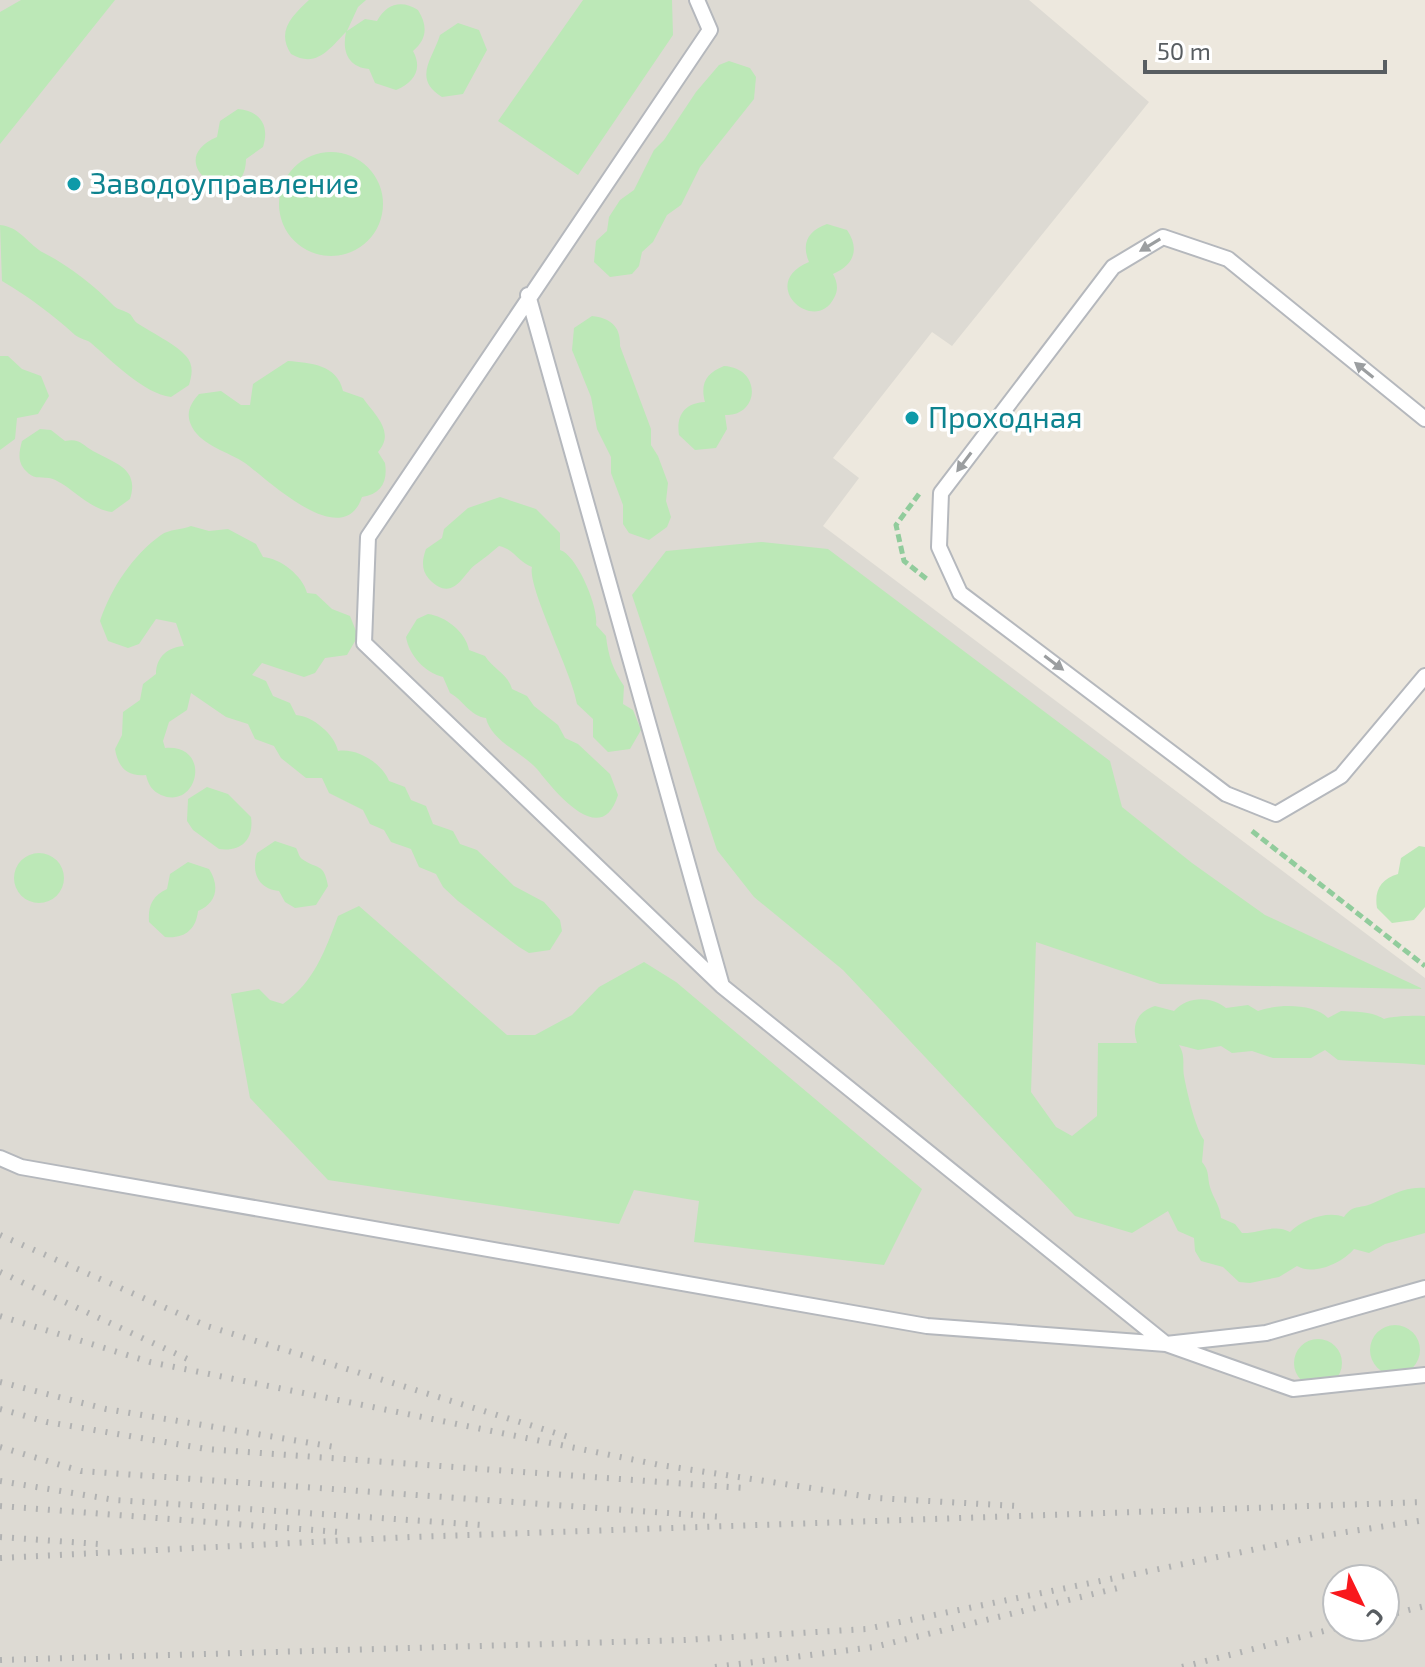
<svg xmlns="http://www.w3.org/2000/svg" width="1425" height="1667" font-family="'Exo 2',sans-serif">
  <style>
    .industrial { fill: #dddad3; fill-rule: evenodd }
    .green { fill: #bce8b7 }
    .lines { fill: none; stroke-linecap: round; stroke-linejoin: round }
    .service-casing { stroke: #b5b8bd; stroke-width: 18 }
    .path { stroke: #91cc9c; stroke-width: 5; stroke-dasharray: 8 4; stroke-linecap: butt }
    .service { stroke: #fff; stroke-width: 14 }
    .rail { stroke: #b1b2b2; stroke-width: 6; stroke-dasharray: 2 10; stroke-linecap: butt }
    .oneway { fill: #9b9ea0 }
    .culture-dot { fill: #0f9aa8; stroke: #fff; stroke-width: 3 }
    .labels { text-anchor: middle; stroke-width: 7; stroke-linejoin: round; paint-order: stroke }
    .culture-label { font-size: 30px; fill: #0d838f; stroke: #fff; text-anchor: start }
  </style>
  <rect width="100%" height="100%" fill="#ede8de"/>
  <path class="industrial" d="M0,0h1029l120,102 -197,244 -20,-14 -99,126 26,20 -36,48 602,452v689h-1425zM1337,1579h48v48h-48z"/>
  <path class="green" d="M21,0h94l-115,144v-132z
    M309,0h57l-8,7 -11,24 18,-12 12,2c10,-18 25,-21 41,-11 10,16 9,29 -5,41 10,18 1,32 -17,39l-21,-7 -6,-14c-22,-2 -27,-19 -23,-37 -16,16 -29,37 -55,22 -15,-23 1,-38 18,-54z
    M583,0h89l1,35 -95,140 -80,-54z
    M458,23l21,7 8,20 -24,44 -21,3c-30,-18 -9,-39 -2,-62z
    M729,61l21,7 6,9 -2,22 -54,68 -19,38 -14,10 -14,27 -11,10 -3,14 -7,8 -22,3 -16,-15 2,-21 11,-10 2,-14 11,-17 14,-10 20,-40 10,-10 32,-48 23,-27z
    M238,109c22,2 32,16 25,38l-17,12c-1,61 -90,4 -29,-22l3,-16z
    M279 204a52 52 0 1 1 104 0a52 52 0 1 1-104 0Z
    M827,224l20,6c13,19 7,35 -14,44 4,7 6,16 1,24 -19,38 -78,-14 -25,-36 -8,-19 -1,-31 18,-38z
    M0,225c21,2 28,20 44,28 25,13 50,32 70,53 4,4 10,4 16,8 3,3 4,7 7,9 12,8 40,22 49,33 8,9 6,19 3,29l-18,12c-27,-3 -60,-37 -80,-54 -3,-3 -11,-4 -16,-8 -23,-21 -46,-38 -73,-54z
    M592,316c19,2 29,11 28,30l31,83v16l7,11 10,27 -2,18 5,16 -4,10 -18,13 -20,-7 -6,-9v-19l-12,-32v-16l-14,-28 -6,-32 -19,-47 2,-22z
    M0,356h8l14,13 19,7 8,20 -11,18 -21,4 -2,21 -15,11z
    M288,361c22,2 49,3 55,30l20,7c11,16 33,34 15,54l7,11c3,19 -4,31 -23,34 -19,56 -94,-17 -117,-34 -16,-11 -43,-17 -53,-36 -7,-13 -2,-23 7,-33l22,-3 20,14h9l3,-21z
    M724,366c38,2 36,50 1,49l2,14 -11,19 -21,2 -16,-15c-3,-19 5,-32 26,-33 -5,-18 1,-29 19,-36z
    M40,429l11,1 14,11c15,-3 17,4 28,10 21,12 47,17 37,48l-18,13c-25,-3 -44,-30 -63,-34 -10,-1 -16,1 -23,-7 -9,-9 -7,-19 -4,-30z
    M500,497l36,12 24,24v17c17,5 39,58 36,75l10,11c2,19 7,34 18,50l-1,18 10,6 8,20 -11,19 -22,3 -15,-15v-18l-16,-15c-4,-29 -50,-117 -45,-137 -14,-5 -18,-18 -33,-21 -8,7 -16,13 -24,19 -12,9 -22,39 -46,14 -8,-9 -7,-19 -3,-30l16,-11 2,-9 24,-21z
    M191,526l18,5 19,-2 28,15 7,13c17,1 40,19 44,36l9,1 16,15 18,7 8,20 -11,19 -22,3 -10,15 -11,4 -42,-14 -10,12 14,6 7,15 17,7 6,12c17,1 39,20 42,36 19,-3 44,12 51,30l16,6 6,13 15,6 7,18 20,7 7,13 17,6 37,36 30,16 16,18 2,11 -12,19 -21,3 -10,-6 -61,-46 -15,-14 -7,-13 -17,-7 -8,-18 -20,-7 -7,-12 -14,-6 -7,-14 -34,-17 -7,-15h-16l-25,-20 -7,-12 -19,-7 -7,-15 -22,-7 -35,-24 -4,17 -18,12 -6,19 2,7c48,-4 33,63 -4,47 -9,-4 -13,-11 -15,-20 -19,2 -28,-8 -31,-26l7,-14 1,-23 17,-12 3,-16 13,-10c0,-17 12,-27 28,-28l-8,-23 -20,-4 -17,25 -11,4 -20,-7 -8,-20c11,-33 33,-66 61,-86 8,-6 21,-5 30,-9z
    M761,542l67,7 282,212 12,46 70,56 73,52 158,74 -263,-5 -124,-42 -5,150 25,35 16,9 25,-20 1,-73h39c-6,-18 0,-31 18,-37l19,5c14,-15 37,-15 52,-3l22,-3 10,6c18,-7 56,-8 70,7l13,-7c15,1 30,0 43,8 7,-3 32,-4 41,-3v49c-30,-3 -58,-3 -87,-5l-13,-10 -14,8h-38l-21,-7 -20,2 -11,-7 -23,4 -19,-5c7,12 3,19 5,31 3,16 11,51 20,64l-2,22c8,10 5,14 8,25 3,11 10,18 11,31l14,6 7,9c16,1 32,-10 48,-1 11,-12 38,-22 54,-15 9,-13 15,-8 27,-13 19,-8 34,-18 54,-16v45l-40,11 -16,9 -15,-4c-12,14 -40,27 -57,17l-18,11 -29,6 -11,-1 -16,-15 -22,-6 -6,-10 -1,-13 -16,-7 -10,-20 -36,22 -57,-17 -232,-246 -89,-73 -37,-47 -85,-255 34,-44z
    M428,614c17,2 38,18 41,36l16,6c8,13 23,18 27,33l15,7 7,10 24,19 7,13 13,6 32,30 8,21c-17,56 -65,-6 -81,-26 -14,-16 -46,-28 -51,-51 -16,-2 -23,-18 -36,-25l-7,-16c-18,-4 -34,-22 -37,-40l11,-18z
    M207,787l21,7 23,23c3,22 -9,35 -32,32l-26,-19 -6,-9 1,-22z
    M275,841l21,7c2,3 3,9 6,11 15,11 22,3 26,27l-12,19 -21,3 -10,-6 -6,-11c-21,-2 -28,-19 -22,-38z
    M1419,846l6,1v60l-11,13 -22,3 -15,-15c-3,-18 4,-29 21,-34l3,-16z
    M14 878a25 25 0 1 1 50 0a25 25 0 1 1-50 0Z
    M188,862l21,7c11,17 8,34 -11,42 -2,19 -14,28 -33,26l-16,-15c-1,-16 3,-26 18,-33l3,-15z
    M359,906l148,129h28l37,-20 27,-28 45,-25 32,20 246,207 -38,76 -190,-23 5,-41 -65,-11 -15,34 -291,-44 -78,-82 -19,-104 28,-5 11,11 13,4c31,-22 42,-53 55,-88z
    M1370 1350a25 25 0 1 1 50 0a25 25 0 1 1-50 0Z
    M1294 1363a24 24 0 1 1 48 0a24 24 0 1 1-48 0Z"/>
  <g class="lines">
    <g class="service-casing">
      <path id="service" d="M697,0l13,30 -342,507 -4,106 358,343 444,358 127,45 132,-14
        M528,295l194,691
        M1425,419l-197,-160 -65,-22 -50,30 -172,226 -2,54 21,46 266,201 50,20 65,-38 84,-100
        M0,1158l21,9 906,159 239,18 100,-11 159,-45"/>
    </g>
    <path class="path" d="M919,494l-23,31 8,36 24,19
      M1252,831l173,135"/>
    <use href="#service" class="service"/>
    <path class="rail" d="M0,1235l207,91 365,112
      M0,1272l194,90
      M0,1316l150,46 510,103 216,33 141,8
      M0,1382l106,27 235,39
      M0,1409l47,13 159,27 538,39
      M0,1447l81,24 642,46
      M0,1481l115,19 368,25
      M0,1506l339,26
      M0,1537l99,7
      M0,1558l411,-21 1014,-35
      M1385,1616l40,-10
      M0,1660l684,-20 182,-11 454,-93 105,-16
      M715,1667l159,-20 244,-59
      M1182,1667l158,-40"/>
  </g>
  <defs><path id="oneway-solid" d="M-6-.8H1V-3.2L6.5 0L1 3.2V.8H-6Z" transform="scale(2)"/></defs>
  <g class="oneway">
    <use href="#oneway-solid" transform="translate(1150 245) rotate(149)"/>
    <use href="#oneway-solid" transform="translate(1364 370) rotate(-141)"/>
    <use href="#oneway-solid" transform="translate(964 462) rotate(127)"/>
    <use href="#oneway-solid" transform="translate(1054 663) rotate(37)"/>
  </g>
  <g class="culture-dot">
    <circle cx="74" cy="184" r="8"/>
    <circle cx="912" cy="418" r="8"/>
  </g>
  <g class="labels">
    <g class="culture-label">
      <text x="90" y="194">Заводоуправление</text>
      <text x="928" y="428">Проходная</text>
    </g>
  </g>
  <g transform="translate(1361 1603) rotate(133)"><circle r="38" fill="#ffffff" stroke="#bcbec0" stroke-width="2"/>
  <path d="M0-6L14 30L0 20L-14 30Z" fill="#f9181d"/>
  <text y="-12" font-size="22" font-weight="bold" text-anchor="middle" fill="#585d61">С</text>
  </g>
  <path d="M1145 60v12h240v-12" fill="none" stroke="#585d61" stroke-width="4"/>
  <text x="1157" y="60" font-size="24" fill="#585d61" stroke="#ffffff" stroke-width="6" paint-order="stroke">50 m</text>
</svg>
